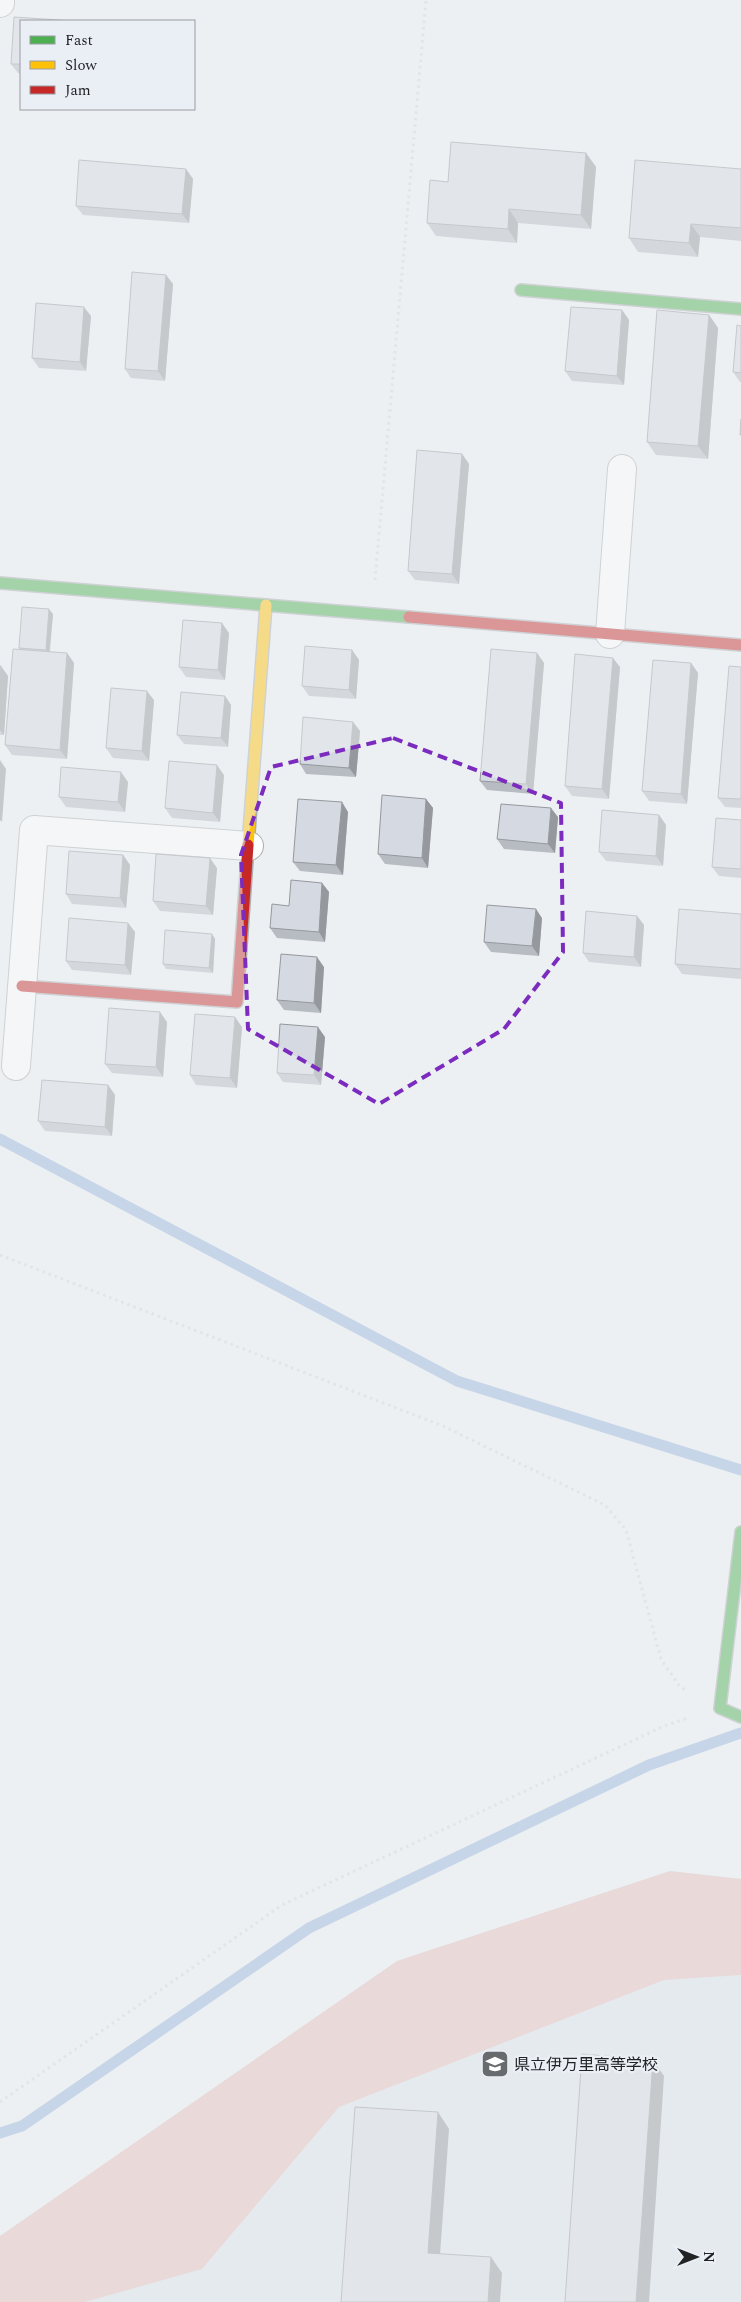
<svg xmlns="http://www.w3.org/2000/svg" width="741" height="2302" font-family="Spectral,'Noto Sans JP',serif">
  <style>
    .built { fill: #dbe2eb }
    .forest { fill: #e5bebb }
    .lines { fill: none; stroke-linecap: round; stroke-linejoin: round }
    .stream { stroke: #98b4da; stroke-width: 11 }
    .street-casing { stroke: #abadaf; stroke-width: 30 }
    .fast-casing { stroke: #abadaf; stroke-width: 14 }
    .slow-casing { stroke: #abadaf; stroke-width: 14 }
    .jam-casing { stroke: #abadaf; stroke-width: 14 }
    .path { stroke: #d5d6d7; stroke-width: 3; stroke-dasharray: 2.5 4; stroke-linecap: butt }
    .street { stroke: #fcfdfd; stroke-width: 28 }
    .fast { stroke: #4caf50; stroke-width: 11 }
    .slow { stroke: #ffc107; stroke-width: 11 }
    .jam { stroke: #c62828; stroke-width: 11 }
    .wall { fill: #b7bbc2 }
    .shaded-wall { fill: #95999e }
    .building { fill: #d5dae2; stroke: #95999e }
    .marked { fill: none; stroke: #7b2cbf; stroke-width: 4; stroke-dasharray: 10 6; stroke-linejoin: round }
    .labels { text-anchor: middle; stroke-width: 4.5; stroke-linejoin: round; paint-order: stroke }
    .poi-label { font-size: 16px; fill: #212325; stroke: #eaeff6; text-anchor: start }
  </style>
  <rect width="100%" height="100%" fill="#edf0f3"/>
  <path class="built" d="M670,1871l71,8v423h-741v-66l397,-275z"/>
  <path class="forest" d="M670,1871l71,8v96l-77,5 -325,127 -137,162 -117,33h-85v-66l397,-275z"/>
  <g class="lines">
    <path class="stream" d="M0,1139l457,242 284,89
      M0,2133l22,-7 287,-198 340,-163 92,-32"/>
    <g class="street-casing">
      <path id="street" d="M0,3v-3
        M610,634l12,-165
        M16,1066l18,-236 215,16"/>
    </g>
    <g class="fast-casing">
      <path id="fast" d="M521,290l220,19
        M0,583l409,34
        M741,1532l-21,176 21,9"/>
    </g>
    <g class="slow-casing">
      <path id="slow" d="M248,845l18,-240"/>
    </g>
    <g class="jam-casing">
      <path id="jam" d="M409,617l332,28
        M22,986l215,16 11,-157"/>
    </g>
    <path class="path" d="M375,580l51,-580
      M0,1255l443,171 162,79 21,25 35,129 19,28 8,4
      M0,2102l282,-197 382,-179 24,-8"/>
    <use href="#street" class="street"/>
    <use href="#fast" class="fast"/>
    <use href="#slow" class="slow"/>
    <use href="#jam" class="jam"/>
  </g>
  <path class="wall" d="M21,21v53l-3,-1 -7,-9z
    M586,153l10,14 -5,62 -73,-6 -1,20 -81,-7 -9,-13 21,-41z
    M186,169l7,10 -4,44 -106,-8 -7,-9z
    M741,169v72l-41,-4 -2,20 -60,-5 -9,-14z
    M166,275l7,9 -8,97 -34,-3 -6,-9z
    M622,310l7,10 -5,65 -52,-4 -7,-10z
    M709,315l9,13 -10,131 -52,-4 -9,-13z
    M91,316l-5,55 -47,-3 -7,-10z
    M741,326v56h-1l-7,-10z
    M462,454l7,10 -10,120 -44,-4 -7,-9z
    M53,614l-3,38 17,1 7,10 -7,96 -55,-4 -7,-10 15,-95 -1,-2z
    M229,633l-4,47 -39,-3 -7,-10z
    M352,650l7,10 -3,39 -47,-3 -7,-10z
    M537,653l7,10 -11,131 -46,-4 -7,-9z
    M691,663l7,10 -11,131 -38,-3 -7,-10z
    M0,666l8,10 -4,59h-4z
    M620,667l-11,132 -37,-3 -7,-10z
    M741,667v141l-16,-1 -7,-9z
    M225,696l6,9 -3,42 -44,-3 -7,-9z
    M154,700l-5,61 -36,-3 -7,-10z
    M353,722l7,9 -4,46 -50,-3 -6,-10z
    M224,775l-4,47 -48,-4 -7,-10z
    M128,782l-3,30 -59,-5 -7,-10z
    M426,799l7,9 -5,60 -43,-4 -7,-10z
    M348,812l-5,63 -43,-4 -7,-9z
    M659,815l7,10 -3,41 -57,-5 -7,-9z
    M558,817l-3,36 -51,-4 -7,-10z
    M741,820v58l-22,-2 -7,-9z
    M123,855l7,10 -4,43 -54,-4 -6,-10z
    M217,868l-4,47 -53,-4 -7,-10z
    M322,883l7,9 -4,50 -48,-4 -7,-10 19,-22z
    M741,914v65l-59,-5 -7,-10z
    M637,916l7,9 -3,42 -52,-5 -6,-9z
    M542,918l-3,38 -48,-4 -7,-10z
    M128,923l7,9 -4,43 -59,-5 -6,-9z
    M212,934l3,5 -2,34 -47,-4 -3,-5z
    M324,967l-3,46 -37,-3 -7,-10z
    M167,1022l-4,55 -51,-4 -7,-9z
    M242,1027l-5,61 -41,-3 -6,-10z
    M325,1037l-4,48 -38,-3 -6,-9z
    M108,1085l7,10 -3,41 -67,-5 -7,-10z"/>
  <path class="shaded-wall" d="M586,153l10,14 -5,62 -10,-14z
    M186,169l7,10 -4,44 -7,-9z
    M509,209l9,14 -1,20 -9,-14z
    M691,224l9,13 -2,20 -9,-14z
    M166,275l7,9 -8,97 -7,-10z
    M84,307l7,9 -5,55 -6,-9z
    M622,310l7,10 -5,65 -7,-9z
    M709,315l9,13 -10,131 -10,-13z
    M462,454l7,10 -10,120 -7,-10z
    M49,609l4,5 -4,42 -3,-6z
    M222,623l7,10 -4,47 -7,-10z
    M352,650l7,10 -3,39 -7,-9z
    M67,653l7,10 -7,96 -7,-9z
    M537,653l7,10 -11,131 -7,-10z
    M613,658l7,9 -11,132 -7,-10z
    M691,663l7,10 -11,131 -6,-10z
    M1,666l7,10 -4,59 -4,-5v-47z
    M147,691l7,9 -5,61 -7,-10z
    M225,696l6,9 -3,42 -7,-9z
    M353,722l7,9 -4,46 -7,-9z
    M0,760l6,9 -4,53 -2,-2z
    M217,765l7,10 -4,47 -7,-9z
    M121,772l7,10 -3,30 -7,-10z
    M426,799l7,9 -5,60 -6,-10z
    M342,802l6,10 -5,63 -7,-10z
    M551,808l7,9 -3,36 -7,-9z
    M659,815l7,10 -3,41 -7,-10z
    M123,855l7,10 -4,43 -6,-10z
    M210,858l7,10 -4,47 -7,-9z
    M322,883l7,9 -4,50 -6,-10z
    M536,909l6,9 -3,38 -7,-10z
    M637,916l7,9 -3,42 -7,-10z
    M128,923l7,9 -4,43 -6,-10z
    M212,934l3,5 -2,34 -4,-5z
    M317,957l7,10 -3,46 -7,-10z
    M160,1012l7,10 -4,55 -7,-10z
    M235,1017l7,10 -5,61 -7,-10z
    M318,1027l7,10 -4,48 -7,-10z
    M108,1085l7,10 -3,41 -7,-9z
    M653,2060l11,16 -15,226h-13z
    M438,2112l11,17 -10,140 -11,-16z
    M491,2257l11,16 -2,29h-12z"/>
  <path class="building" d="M14,17l60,4h-53v43h-10z
    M451,142l135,11 -5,62 -72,-6 -1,20 -81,-6 3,-43 18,2z
    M79,160l107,9 -4,45 -106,-8z
    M635,160l106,9v59l-50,-4 -2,19 -60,-5z
    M132,272l34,3 -8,96 -33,-2z
    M36,303l48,4 -4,55 -48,-4z
    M571,307l51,3 -5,66 -52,-5z
    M657,310l52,5 -11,131 -51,-4z
    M737,325l4,1v47l-8,-1z
    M741,419v16h-1z
    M417,450l45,4 -10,120 -44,-3z
    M22,607l27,2 -3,41 -27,-2z
    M183,620l39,3 -4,47 -39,-3z
    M305,646l47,4 -3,40 -47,-4z
    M13,649l54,4 -7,97 -55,-5z
    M491,649l46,4 -11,131 -46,-3z
    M575,654l38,4 -11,131 -37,-3z
    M653,660l38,3 -10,131 -39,-3z
    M0,666h1l-1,17z
    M729,666l12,1v132l-23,-1z
    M111,688l36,3 -5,60 -36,-3z
    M181,692l44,4 -4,42 -44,-3z
    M303,717l50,5 -4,46 -49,-4z
    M169,761l48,4 -4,48 -48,-5z
    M61,767l60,5 -3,30 -59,-5z
    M382,795l44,4 -4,59 -44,-4z
    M298,799l44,3 -6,63 -43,-3z
    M501,804l50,4 -3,36 -51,-5z
    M602,810l57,5 -3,41 -57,-4z
    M716,818l25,2v49l-29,-2z
    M69,851l54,4 -3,43 -54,-4z
    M156,854l54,4 -4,48 -53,-5z
    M291,880l31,3 -3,49 -49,-4 2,-24 17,2z
    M487,905l49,4 -4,37 -48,-4z
    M679,909l62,5v55l-66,-5z
    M586,911l51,5 -3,41 -51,-4z
    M69,918l59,5 -3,42 -59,-4z
    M165,930l47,4 -3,34 -46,-4z
    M281,954l36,3 -3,46 -37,-3z
    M109,1008l51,4 -4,55 -51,-3z
    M195,1014l40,3 -5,61 -40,-3z
    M280,1024l38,3 -4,48 -37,-2z
    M42,1080l66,5 -3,42 -67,-6z
    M582,2054l71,6 -17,242h-71z
    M355,2107l83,5 -10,141 63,4 -3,45h-147z"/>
  <path d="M0 0H741V2302H0ZM393,738l168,65 2,149 -59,77 -125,75 -131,-75 -7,-174 30,-88z" fill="#edf0f3" fill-opacity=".55" fill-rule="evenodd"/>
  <path class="marked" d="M393,738l168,65 2,149 -59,77 -125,75 -131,-75 -7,-174 30,-88z"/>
  <defs>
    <g id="school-square" transform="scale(1.4375)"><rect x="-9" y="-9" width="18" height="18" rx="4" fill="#686b6d" stroke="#eaeff6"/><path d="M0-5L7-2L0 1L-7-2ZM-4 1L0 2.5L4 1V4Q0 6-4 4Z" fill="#fff"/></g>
  </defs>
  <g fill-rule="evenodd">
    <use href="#school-square" x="495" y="2064"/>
  </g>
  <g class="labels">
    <g class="poi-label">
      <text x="514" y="2070">県立伊万里高等学校</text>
    </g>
  </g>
  <rect x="20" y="20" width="175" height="90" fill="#eaeff6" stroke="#9a9da2"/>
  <rect x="30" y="36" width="25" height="8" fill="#4caf50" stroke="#9a9da2"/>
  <text x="65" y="45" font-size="15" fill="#212325">Fast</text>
  <rect x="30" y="61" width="25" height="8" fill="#ffc107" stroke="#9a9da2"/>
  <text x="65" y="70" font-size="15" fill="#212325">Slow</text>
  <rect x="30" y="86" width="25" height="8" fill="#c62828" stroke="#9a9da2"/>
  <text x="65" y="95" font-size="15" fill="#212325">Jam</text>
  <g transform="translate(696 2257) rotate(90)" stroke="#eaeff6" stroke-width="4" paint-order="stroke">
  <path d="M0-4L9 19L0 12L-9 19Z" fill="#212325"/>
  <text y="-8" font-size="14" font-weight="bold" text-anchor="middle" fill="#212325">N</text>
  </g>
</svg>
